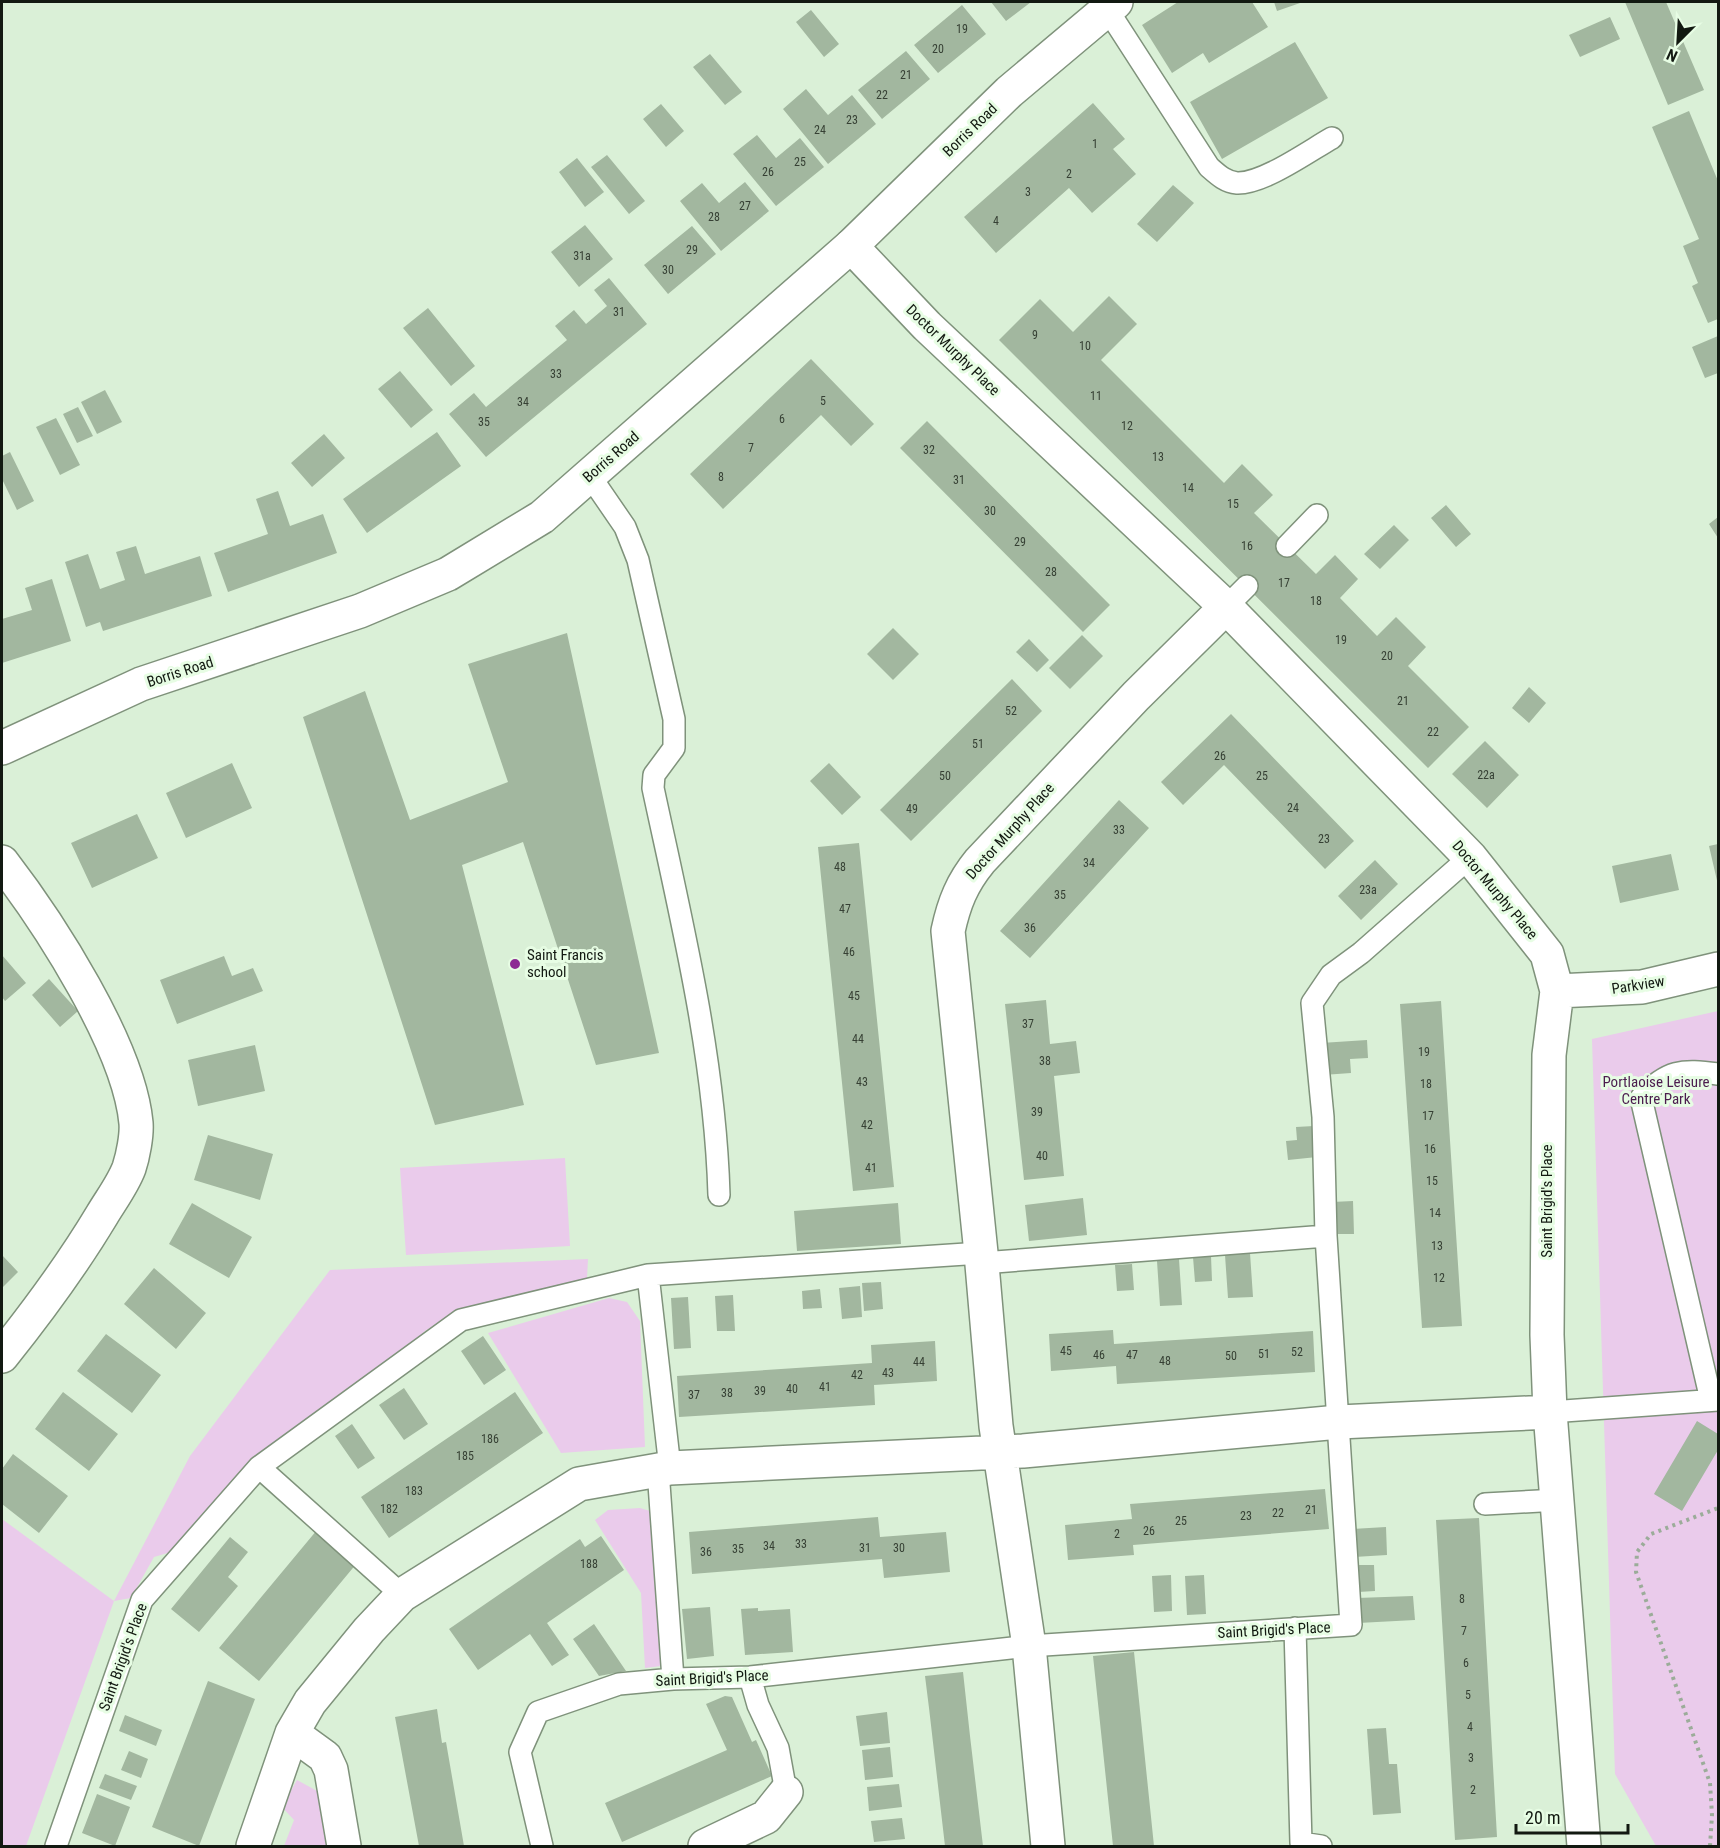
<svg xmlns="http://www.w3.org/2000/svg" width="1720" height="1848" font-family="'Roboto Condensed',sans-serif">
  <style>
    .green { fill: #eacbeb }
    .building { fill: #a2b79f }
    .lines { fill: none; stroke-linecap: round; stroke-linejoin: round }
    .service-casing { stroke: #7f927b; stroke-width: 24 }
    .minor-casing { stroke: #7f927b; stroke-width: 36 }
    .tertiary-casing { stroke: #7f927b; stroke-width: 36 }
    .path { stroke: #9bac99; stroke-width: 4; stroke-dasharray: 3 4.5; stroke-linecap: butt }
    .service { stroke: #fff; stroke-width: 21 }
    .minor { stroke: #fff; stroke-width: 33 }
    .tertiary { stroke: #fff; stroke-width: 33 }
    .poi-dot { fill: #8d2b93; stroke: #e7fde4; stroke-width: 2 }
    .labels { text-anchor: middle; stroke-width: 6; stroke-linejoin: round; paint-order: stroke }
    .number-label { font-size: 12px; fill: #364034 }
    .street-label { font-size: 15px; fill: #121911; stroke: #e7fde4 }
    .poi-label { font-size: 15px; fill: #121911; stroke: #e7fde4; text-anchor: start }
    .park-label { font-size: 15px; fill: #4b1c4e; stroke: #e7fde4 }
  </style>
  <rect width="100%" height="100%" fill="#daf0d7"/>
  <path class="green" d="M1718,1011v835h-62l-41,-72 -23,-735z
    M565,1158l5,88 -164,9 -6,-87z
    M588,1259l-1,19 -161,52 -18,18 -128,90 -109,114 -17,5 -23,41 -17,3 -88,245h-24v-327l112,82 76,-145 140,-186z
    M609,1298l18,4 13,19 5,126 -84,6 -73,-120z
    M640,1508l10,3 3,13 8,142 -16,2 -4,-75 -46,-73 13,-10z
    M297,1780l22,12 10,54h-45l10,-26 -12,-13z"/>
  <path class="building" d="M991,2h40l-25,19z
    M1178,2h74l16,25 -59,36 -6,-10 -31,20 -30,-48z
    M1274,2h29l-26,9z
    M1625,2h41l38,88 -36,15z
    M962,5l24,29 -48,39 -24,-28z
    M811,10l28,34 -15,13 -28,-35z
    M1610,17l10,22 -40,18 -11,-22z
    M1295,42l33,56 -106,61 -32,-57z
    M906,51l24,28 -48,40 -24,-29z
    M710,54l32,38 -17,13 -32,-38z
    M806,89l22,26 24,-20 24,29 -48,40 -45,-55z
    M1093,103l32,36 -12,10 23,25 -44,39 -23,-25 -73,65 -32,-36z
    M661,104l23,27 -18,16 -23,-28z
    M1689,111l29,70v138l-10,4 -16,-37 6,-3 -15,-37 16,-7 -47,-112z
    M757,135l19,23 24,-20 24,29 -48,39 -43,-52z
    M607,155l38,46 -16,13 -38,-47z
    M577,158l27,34 -19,15 -26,-35z
    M745,182l24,29 -48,40 -41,-50 22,-18 17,20z
    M1173,185l21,18 -37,39 -20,-18z
    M585,225l28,34 -34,28 -28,-35z
    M692,226l24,28 -48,40 -24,-29z
    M609,278l38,46 -161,133 -37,-43 25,-21 12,14 81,-67 -12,-14 19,-16 12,14 21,-18 -13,-16z
    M1109,296l28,28 -36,36 123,123 18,-19 31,31 -19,18 62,61 19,-19 23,24 -18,19 37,38 19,-19 30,30 -18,19 61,61 -41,41 -429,-428 41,-41 33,33z
    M428,308l47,58 -24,20 -48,-58z
    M1718,336v37l-13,5 -13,-31z
    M811,359l63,65 -23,22 -30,-31 -98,94 -33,-35z
    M400,371l33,39 -22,18 -33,-39z
    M105,390l17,32 -25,12 -16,-32z
    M78,407l15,29 -16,7 -14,-29z
    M56,418l24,47 -20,10 -24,-48z
    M927,421l183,184 -27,27 -183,-184z
    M437,432l24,34 -94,67 -24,-34z
    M324,434l21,24 -33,29 -21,-24z
    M10,452l24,49 -17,9 -15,-31v-23z
    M278,491l12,35 33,-12 14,39 -109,39 -14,-39 54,-19 -12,-35z
    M1446,505l25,29 -15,13 -25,-29z
    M1718,517v21l-9,-14z
    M1394,525l15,15 -29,29 -16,-15z
    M136,546l9,28 55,-18 12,40 -109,35 -3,-9 -14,5 -21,-65 23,-8 12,35 25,-9 -9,-28z
    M52,579l19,62 -69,22v-44l30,-9 -7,-22z
    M893,628l26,26 -26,26 -26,-26z
    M567,633l92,420 -63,12 -73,-223 -61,23 62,240 -89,20 -132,-408 62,-26 45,129 98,-38 -40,-118z
    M1082,635l21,21 -33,33 -21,-21z
    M1029,639l20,21 -12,12 -21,-20z
    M1012,679l30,32 -131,130 -31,-31z
    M1529,687l17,16 -17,20 -17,-15z
    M1231,714l123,127 -29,28 -101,-104 -41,40 -22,-23z
    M1485,741l34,34 -32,33 -35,-34z
    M232,763l20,45 -66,30 -20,-45z
    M829,763l32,34 -19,18 -32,-34z
    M1119,800l30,28 -119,130 -30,-27z
    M137,814l21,44 -66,30 -21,-45z
    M859,843l35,344 -41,4 -35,-344z
    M1718,844v41l-9,-39z
    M1671,854l8,36 -59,13 -8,-37z
    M1375,860l23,24 -37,36 -23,-24z
    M2,955l24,28 -21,18 -3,-4z
    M224,956l8,20 21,-8 10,23 -86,33 -17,-44z
    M49,979l29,32 -18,16 -28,-32z
    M1046,1000l4,44 26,-3 4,32 -26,3 10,100 -40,4 -19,-176z
    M1441,1001l21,325 -40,2 -22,-324z
    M1367,1040l1,18 -18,1 1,14 -28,2 -2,-32z
    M255,1045l10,46 -67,15 -10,-46z
    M1314,1126l3,31 -29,3 -2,-19 11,-1 -1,-13z
    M208,1135l65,19 -13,46 -66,-20z
    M1083,1198l4,37 -58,6 -4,-36z
    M1353,1201l1,33h-21l-1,-32z
    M192,1203l60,34 -23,41 -60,-34z
    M898,1203l3,41 -104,7 -3,-40z
    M1250,1253l3,44 -25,1 -3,-43z
    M2,1255l16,17 -16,16z
    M1211,1256l1,25 -17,1 -2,-25z
    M1179,1259l3,46 -22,1 -3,-45z
    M1132,1264l2,26 -17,1 -2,-26z
    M154,1268l52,45 -30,36 -52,-45z
    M881,1282l2,27 -19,2 -2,-28z
    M860,1286l2,31 -20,2 -3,-31z
    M820,1289l2,19 -19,1 -1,-18z
    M733,1295l2,36h-18l-2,-35z
    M688,1297l3,51 -17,1 -3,-51z
    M1113,1330l1,14 199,-13 2,41 -198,12 -1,-18 -65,5 -2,-37z
    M106,1334l55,41 -29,38 -55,-42z
    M483,1336l23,34 -22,15 -23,-34z
    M935,1341l2,40 -63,4 1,20 -196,12 -2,-41 195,-13 -1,-18z
    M404,1388l24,36 -24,16 -25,-35z
    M63,1392l55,42 -29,37 -54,-42z
    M515,1392l28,41 -154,105 -28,-41z
    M1697,1421l21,13v16l-36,61 -28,-17z
    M352,1424l23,34 -17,11 -23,-33z
    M13,1454l55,42 -29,37 -37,-29v-35z
    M1325,1489l4,40 -196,16 1,10 -66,5 -3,-35 67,-6 -2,-15z
    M878,1517l2,20 66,-5 4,40 -66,6 -2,-19 -190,15 -3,-42z
    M1479,1518l18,319 -42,3 -19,-320z
    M1386,1527l1,28 -33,2 -2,-28z
    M317,1530l40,33 -98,118 -40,-33z
    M601,1536l23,34 -77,53 22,32 -17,11 -22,-32 -52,36 -29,-41 131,-90 5,8z
    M230,1537l18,15 -20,25 10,9 -39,46 -28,-23z
    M1356,1565h18l1,26 -17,1z
    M1171,1575l1,36 -18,1 -2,-36z
    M1204,1575l2,39 -19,1 -2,-39z
    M1413,1596l2,24 -57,3 -1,-25z
    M710,1607l4,49 -27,3 -5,-50z
    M758,1608v3l32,-2 3,43 -48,3 -4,-46z
    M594,1624l32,47 -27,5 -26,-37z
    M1134,1652l20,194h-41l-20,-190z
    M963,1672l7,64 13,110h-38l-16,-138 -4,-32z
    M208,1681l47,18 -56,147 -47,-19z
    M725,1696l7,1 20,45 4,-2 16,36 -150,66 -17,-39 122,-53 -21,-46z
    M437,1709l5,34 4,-1 18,104h-45l-24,-129z
    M887,1712l3,31 -30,3 -4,-30z
    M125,1715l37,15 -6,16 -37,-15z
    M1386,1728l3,36h8l4,49 -28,2 -6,-86z
    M890,1747l3,30 -28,3 -3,-30z
    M129,1751l19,8 -7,19 -20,-8z
    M105,1774l32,12 -6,14 -32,-12z
    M899,1784l3,23 -33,4 -2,-24z
    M97,1794l33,13 -15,39 -33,-13z
    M902,1818l3,21 -31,3 -3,-21z"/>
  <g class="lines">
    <g class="service-casing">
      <path id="service" d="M1107,9l102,158c8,7 16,15 28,16 26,1 72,-32 95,-45
        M590,476l35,51 13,33 36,159v29l-20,27 -1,13c29,135 62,269 66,407
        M1287,546l30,-31
        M1226,607l21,-21
        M982,1263l344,-27
        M648,1275l22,193
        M1711,1400l-70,-302c26,-28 41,-29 77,-24
        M1550,1412l168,-12
        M259,1467l143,128
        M658,1470l15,209
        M1485,1504l73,-4
        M1295,1628l6,215 20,3
        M750,1677l8,28 20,43 8,44
        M56,1846l86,-246 117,-133 202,-147 187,-45 333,-22
        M542,1846l-22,-94 18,-40 81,-28 54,-5 77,-2 279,-31 322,-21 -25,-389 -3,-119 -11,-114 19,-28 30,-22 109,-96"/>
    </g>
    <g class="minor-casing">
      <path id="minor" d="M851,246l76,80 299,281 244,250 77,97 10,37 -8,64 -2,280 3,77 34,434
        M2,862c47,61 127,184 134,261 1,12 -3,33 -7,45 -6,16 -18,32 -27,47 -30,50 -64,96 -100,141
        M1557,991l85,-4 76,-18
        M292,1733l33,24 6,13 13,76
        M253,1846l39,-113 18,-31 59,-72 33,-35 177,-111 91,-16 353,-17 316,-29 211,-10
        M705,1846l61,-29 20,-25
        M1048,1846l-19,-200 -33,-220 -15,-173 -33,-322c6,-28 14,-48 32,-70l156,-165 90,-89"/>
    </g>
    <g class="tertiary-casing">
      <path id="tertiary" d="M2,748l139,-64 219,-73 88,-37 94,-57 309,-271 158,-154 107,-90"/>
    </g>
    <path class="path" d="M1710,1846l2,-31 -2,-32 -74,-211 1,-20 14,-18 67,-26"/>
    <use href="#service" class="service"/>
    <use href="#minor" class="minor"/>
    <use href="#tertiary" class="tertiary"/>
  </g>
  <circle class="poi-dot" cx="515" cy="964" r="6"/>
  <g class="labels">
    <g class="number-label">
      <text x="962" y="33">19</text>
      <text x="938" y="53">20</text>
      <text x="906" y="79">21</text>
      <text x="882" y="99">22</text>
      <text x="852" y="124">23</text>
      <text x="820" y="134">24</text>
      <text x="1095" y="148">1</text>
      <text x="800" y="166">25</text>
      <text x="768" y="176">26</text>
      <text x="1069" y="178">2</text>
      <text x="1028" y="196">3</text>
      <text x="745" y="210">27</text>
      <text x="714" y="221">28</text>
      <text x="996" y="225">4</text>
      <text x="692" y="254">29</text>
      <text x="582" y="260">31a</text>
      <text x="668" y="274">30</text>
      <text x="619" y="316">31</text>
      <text x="1035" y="339">9</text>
      <text x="1085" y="350">10</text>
      <text x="556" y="378">33</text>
      <text x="1096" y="400">11</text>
      <text x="823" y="405">5</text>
      <text x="523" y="406">34</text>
      <text x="782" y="423">6</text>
      <text x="484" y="426">35</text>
      <text x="1127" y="430">12</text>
      <text x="751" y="452">7</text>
      <text x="929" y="454">32</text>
      <text x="1158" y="461">13</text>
      <text x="721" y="481">8</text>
      <text x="959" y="484">31</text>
      <text x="1188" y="492">14</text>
      <text x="1233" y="508">15</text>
      <text x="990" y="515">30</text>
      <text x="1020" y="546">29</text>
      <text x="1247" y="550">16</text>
      <text x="1051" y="576">28</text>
      <text x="1284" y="587">17</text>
      <text x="1316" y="605">18</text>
      <text x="1341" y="644">19</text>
      <text x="1387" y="660">20</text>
      <text x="1403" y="705">21</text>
      <text x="1011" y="715">52</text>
      <text x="1433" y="736">22</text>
      <text x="978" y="748">51</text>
      <text x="1220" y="760">26</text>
      <text x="1486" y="779">22a</text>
      <text x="945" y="780">50</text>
      <text x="1262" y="780">25</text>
      <text x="1293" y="812">24</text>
      <text x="912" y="813">49</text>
      <text x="1119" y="834">33</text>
      <text x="1324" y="843">23</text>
      <text x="1089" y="867">34</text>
      <text x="840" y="871">48</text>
      <text x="1368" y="894">23a</text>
      <text x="1060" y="899">35</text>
      <text x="845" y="913">47</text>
      <text x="1030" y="932">36</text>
      <text x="849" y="956">46</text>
      <text x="854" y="1000">45</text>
      <text x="1028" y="1028">37</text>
      <text x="858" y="1043">44</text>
      <text x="1424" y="1056">19</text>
      <text x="1045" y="1065">38</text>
      <text x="862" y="1086">43</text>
      <text x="1426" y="1088">18</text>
      <text x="1037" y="1116">39</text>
      <text x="1428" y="1120">17</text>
      <text x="867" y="1129">42</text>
      <text x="1430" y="1153">16</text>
      <text x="1042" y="1160">40</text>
      <text x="871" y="1172">41</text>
      <text x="1432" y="1185">15</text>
      <text x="1435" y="1217">14</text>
      <text x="1437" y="1250">13</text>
      <text x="1439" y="1282">12</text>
      <text x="1066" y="1355">45</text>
      <text x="1297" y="1356">52</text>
      <text x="1264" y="1358">51</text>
      <text x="1099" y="1359">46</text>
      <text x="1132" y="1359">47</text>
      <text x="1231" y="1360">50</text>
      <text x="1165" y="1365">48</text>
      <text x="919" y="1366">44</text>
      <text x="888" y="1377">43</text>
      <text x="857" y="1379">42</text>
      <text x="825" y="1391">41</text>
      <text x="792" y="1393">40</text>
      <text x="760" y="1395">39</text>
      <text x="727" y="1397">38</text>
      <text x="694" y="1399">37</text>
      <text x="490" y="1443">186</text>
      <text x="465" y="1460">185</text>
      <text x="414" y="1495">183</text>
      <text x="389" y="1513">182</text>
      <text x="1311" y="1514">21</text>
      <text x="1278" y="1517">22</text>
      <text x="1246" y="1520">23</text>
      <text x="1181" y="1525">25</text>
      <text x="1149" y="1535">26</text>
      <text x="1117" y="1538">2</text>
      <text x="801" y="1548">33</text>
      <text x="769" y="1550">34</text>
      <text x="865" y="1552">31</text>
      <text x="899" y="1552">30</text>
      <text x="738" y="1553">35</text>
      <text x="706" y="1556">36</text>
      <text x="589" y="1568">188</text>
      <text x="1462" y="1603">8</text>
      <text x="1464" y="1635">7</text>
      <text x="1466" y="1667">6</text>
      <text x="1468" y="1699">5</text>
      <text x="1470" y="1731">4</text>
      <text x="1471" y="1762">3</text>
      <text x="1473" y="1794">2</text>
    </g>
    <g class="street-label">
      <text transform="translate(970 130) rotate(-44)" y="5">Borris Road</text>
      <text transform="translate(953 350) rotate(44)" y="5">Doctor Murphy Place</text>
      <text transform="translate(611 457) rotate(-41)" y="5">Borris Road</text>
      <text transform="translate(180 672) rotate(-18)" y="5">Borris Road</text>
      <text transform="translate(1010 831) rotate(-48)" y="5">Doctor Murphy Place</text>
      <text transform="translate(1495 890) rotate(50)" y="5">Doctor Murphy Place</text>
      <text transform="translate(1638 985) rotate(-9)" y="5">Parkview</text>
      <text transform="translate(1547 1201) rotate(-90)" y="5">Saint Brigid's Place</text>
      <text transform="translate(1274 1630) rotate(-3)" y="5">Saint Brigid's Place</text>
      <text transform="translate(123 1657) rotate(-70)" y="5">Saint Brigid's Place</text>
      <text transform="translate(712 1678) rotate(-3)" y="5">Saint Brigid's Place</text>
    </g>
    <g class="poi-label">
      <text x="527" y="960">Saint Francis<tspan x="527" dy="17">school</tspan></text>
    </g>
    <g class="park-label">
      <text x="1656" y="1087">Portlaoise Leisure<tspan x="1656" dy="17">Centre Park</tspan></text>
    </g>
  </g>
  <rect width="1720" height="1848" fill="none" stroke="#121911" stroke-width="6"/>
  <g transform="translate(1678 42) rotate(204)" stroke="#e7fde4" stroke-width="4.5" paint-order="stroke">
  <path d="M0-4.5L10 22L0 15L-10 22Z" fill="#121911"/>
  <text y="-9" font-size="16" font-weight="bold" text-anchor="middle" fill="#121911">N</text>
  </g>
  <path d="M1516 1824v9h112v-9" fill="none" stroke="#121911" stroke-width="3"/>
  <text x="1525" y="1824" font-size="18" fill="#121911" stroke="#e7fde4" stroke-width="4.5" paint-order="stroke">20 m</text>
</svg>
